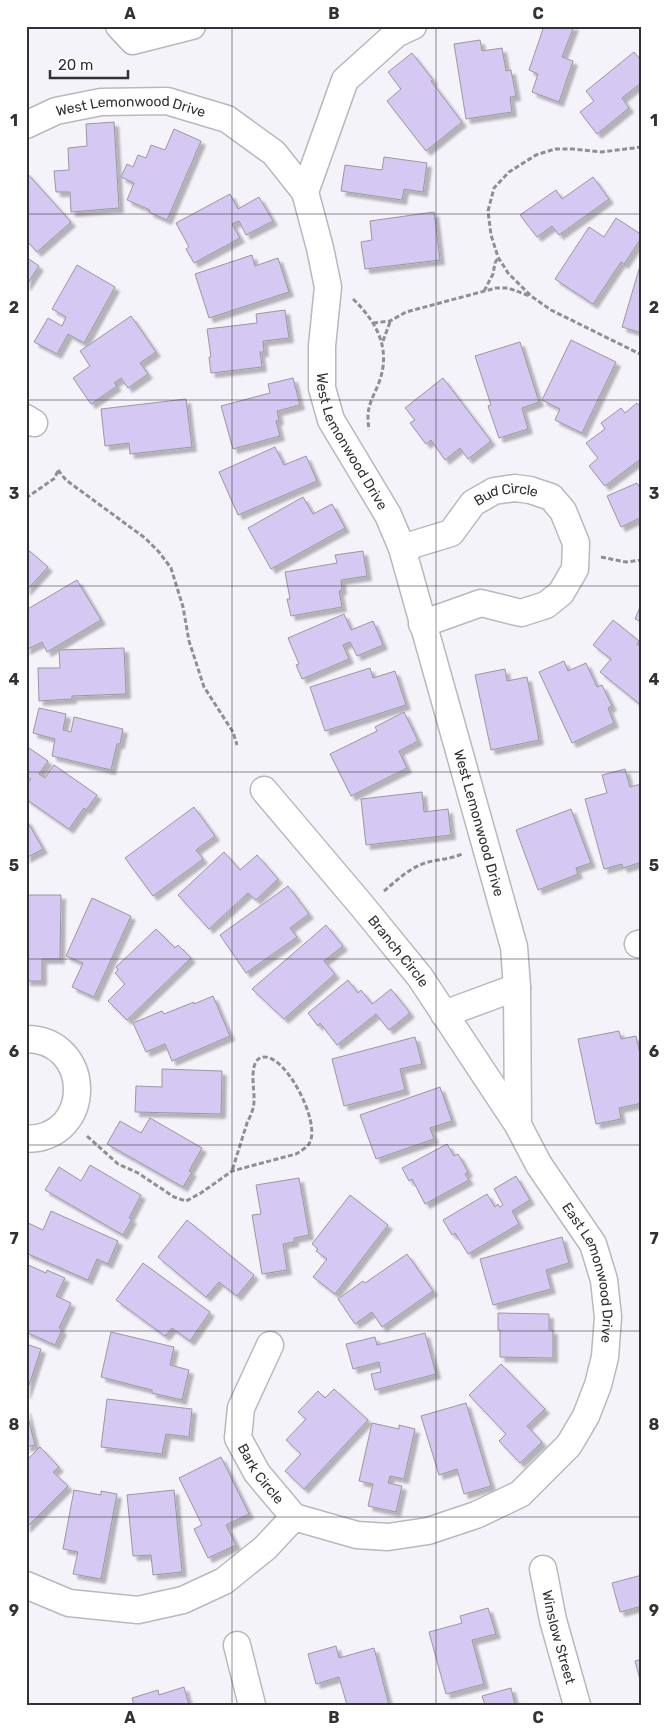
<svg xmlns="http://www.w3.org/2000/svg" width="668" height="1731" font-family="Rubik,sans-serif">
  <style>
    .building { fill: #d5c8f2; stroke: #9a989f; filter: url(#shadow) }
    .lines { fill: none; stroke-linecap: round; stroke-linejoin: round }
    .minor-casing { stroke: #bab8be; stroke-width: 29 }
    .path { stroke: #908f94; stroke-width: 3; stroke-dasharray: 5 2.5; stroke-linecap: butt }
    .minor { stroke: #fff; stroke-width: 26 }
    .grid { fill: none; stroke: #323134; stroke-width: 1; stroke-opacity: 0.55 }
    .labels { text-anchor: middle; stroke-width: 4; stroke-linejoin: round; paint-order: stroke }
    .street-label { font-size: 14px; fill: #323134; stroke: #fff }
    .neatline { fill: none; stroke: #323134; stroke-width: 2 }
    .grid-label { font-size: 16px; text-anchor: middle; font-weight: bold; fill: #323134 }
  </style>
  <defs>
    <filter id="shadow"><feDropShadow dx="4.5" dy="4.5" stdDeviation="1" flood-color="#0004"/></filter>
  </defs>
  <rect width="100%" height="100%" fill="#f5f3fa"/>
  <path class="building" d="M544,26h30l-12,31 11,4 -14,41 -27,-10 6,-18 -9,-4z
    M480,40l2,11 20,-3 4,23 5,-1 5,26 -6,1 2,15 -46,7 -12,-75z
    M634,52l8,10v20l-20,16 7,10 -32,26 -17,-22 14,-11 -8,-10z
    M412,53l21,27 -2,1 31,41 -36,29 -39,-50 14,-12 -13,-17z
    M114,122l5,86 -48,4 -1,-20h-14l-2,-21 15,-1 -1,-22 19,-2 -1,-22z
    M174,129l27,12 -34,79 -18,-8 1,-2 -23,-10 7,-17 -13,-6 6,-13 6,3 5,-12 8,3 5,-13 14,5z
    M384,157l43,6 -4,29 -19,-3 -2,11 -61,-9 4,-26 37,5z
    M26,172l45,50 -34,30 -11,-12z
    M593,177l16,22 -50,36 -7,-9 -15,11 -17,-22 36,-25 6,9z
    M230,194l8,15 21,-12 14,24 -27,14 -7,-14 -7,3 8,14 -46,25 -8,-14 3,-2 -13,-24z
    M434,212l6,48 -75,9 -4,-27 11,-2 -2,-19z
    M616,218l26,17v2l-18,27 -3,-2 -28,42 -38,-25 34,-52 15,10z
    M252,255l3,11 23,-8 11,34 -80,26 -14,-44z
    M26,257l13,9 -13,20z
    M642,259v74l-20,-6z
    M77,265l38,22 -31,56 -16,-9 -11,20 -23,-12 14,-24 14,8 4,-9 -14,-8z
    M285,310l4,28 -26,3 1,11h-4l2,15 -51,6 -2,-16h2l-4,-28 50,-6 -1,-9z
    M131,316l25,36 -16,11 8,11 -20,14 -7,-10 -7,5 3,3 -26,18 -18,-26 17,-12 -10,-15z
    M571,340l45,22 -34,71 -27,-13 5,-11 -18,-9z
    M520,342l19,60 -17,6 6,21 -29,9 -11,-32 3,-1 -16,-49z
    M293,378l7,27 -23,6 2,9 -3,1 4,15 -47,13 -12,-43 49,-13 -2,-9z
    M443,378l48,63 -23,18 -8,-11 -15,12 -14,-20 -5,4 -16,-21 5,-3 -10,-12z
    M186,399l6,48 -62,7 -1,-11 -24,3 -4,-37z
    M637,403l5,6v49l-37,28 -16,-20 9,-8 -12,-15 19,-14 -4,-6 20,-15 4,5z
    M275,447l9,18 22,-9 11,25 -79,34 -19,-43z
    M637,483l3,5 2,-1v36l-2,-5 -19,9 -14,-31z
    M303,497l10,17 19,-10 13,24 -74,41 -23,-41z
    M26,548l22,19 -22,24z
    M363,551l4,25 -26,4 1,10 -3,1 3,16 -51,9 -4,-17h3l-5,-27 52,-9 -2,-8z
    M77,580l24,40 -54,32 -5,-10 -16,8v-40z
    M642,602v20l-7,-3z
    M344,614l7,16 22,-9 10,24 -26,11 -7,-14 -7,3 6,14 -47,20 -6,-14 3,-1 -11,-26z
    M613,620l26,21 -2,3 5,4v58l-42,-34 11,-13 -18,-14z
    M124,648l2,46 -54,2v3l-33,2 -1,-33h22l-1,-18z
    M564,661l4,10 18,-8 11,24 5,-2 10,21 -4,2 6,15 -42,20 -33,-71z
    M370,668l3,10 22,-7 11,34 -81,26 -15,-44z
    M505,669l2,12 20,-4 12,63 -48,10 -16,-75z
    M39,708l27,6 -3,16 8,2 3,-15 49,12 -3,15h-3l-6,26 -59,-14 3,-17 -22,-6z
    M404,712l14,29 -19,10 8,17 -56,28 -21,-42 47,-23 -2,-4z
    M26,746l22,15 -9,13 6,4 9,-13 43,30 -11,15 -2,-2 -15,21 -43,-30v-14l5,-6 -5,-3z
    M625,769l5,18 11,-3 1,3v75l-19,6 -1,-4 -18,5 -19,-70 22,-6 -5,-18z
    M422,792l2,20 24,-3 3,26 -85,10 -5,-46z
    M194,807l21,29 -19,14 7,9 -50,37 -28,-38z
    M571,809l20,54 -15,5 2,6 -40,16 -22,-60z
    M26,819l17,30 -17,9z
    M224,852l16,18 17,-15 21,24 -22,21 -8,-7 -39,36 -31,-34z
    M288,886l21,28 -19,14 7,9 -51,36 -26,-38z
    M26,895h35l-1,64h-18v22h-16z
    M92,898l39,18 -37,81 -22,-10 11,-24 -17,-7z
    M326,925l17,21 -19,15 11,13 -51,45 -32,-30z
    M156,929l19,19 3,-3 13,13 -64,62 -19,-19 17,-17 -10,-11 3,-3 -2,-3z
    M348,980l10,13 3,-3 11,14 19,-15 19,24 -21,17 -13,-16 -39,31 -17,-22 -2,3 -10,-13z
    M213,996l17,40 -58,25 -7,-17 -19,8 -13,-29 29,-12 2,3 30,-12v2z
    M619,1031l2,8 15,-3 6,27v40l-23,5 2,11 -25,5 -18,-85z
    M415,1037l7,27 -22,5 5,21 -61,16 -12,-47z
    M162,1069l60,2 -1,43 -86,-2 1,-26 26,1z
    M440,1087l12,34 -22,7 4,11 -58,20 -16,-44z
    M150,1118l52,30 -13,23 3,1 -9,15 -76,-43 13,-23 21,12z
    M447,1144l7,12 4,-2 10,18 -3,2 4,6 -44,24 -13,-25 -3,2 -7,-13z
    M90,1165l51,30 -12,23 3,1 -9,16 -78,-45 14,-23 22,14z
    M516,1176l14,24 -18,11 7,13 -51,30 -13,-21 -3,2 -9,-15 44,-26 8,13 3,-3 2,3 3,-2 -9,-16z
    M299,1178l10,57 -15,3v4l-11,2 4,26 -25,4 -10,-59 9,-1 -5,-29z
    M350,1195l38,30 -53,69 -22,-17 14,-18 -11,-8 2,-2 -6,-5z
    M51,1211l67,30 -10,23 -11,-5 -9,21 -62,-27v-31l17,8z
    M187,1220l67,55 -17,21 -18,-14 -13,15 -48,-40z
    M562,1237l7,26 -23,7 5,19 -58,16 -13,-46z
    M407,1254l26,37 -51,36 -10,-15 -17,12 -17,-25 25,-18 2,2z
    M143,1263l67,49 -20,29 -18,-13 -7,8 -49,-36z
    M26,1264l20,9 1,-3 18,8 -9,18 15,7 -12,25 3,2 -7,15 -29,-13z
    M498,1313l51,1v16h4v28l-53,-1v-27h-2z
    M111,1332l63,15 -4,18 19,5 -7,30 -30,-7v-3l-51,-13z
    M425,1333l11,41 -61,16 -4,-16 10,-2 -2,-10 -26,7 -7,-25 29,-7 2,8z
    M26,1344l15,5 -15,45z
    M501,1364l44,45 -18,17 15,16 -22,21 -21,-22 7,-7 -37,-39z
    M334,1389l34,31 -64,69 -19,-18 16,-17 -15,-14 20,-21 -8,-7 20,-21 7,7z
    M107,1399l85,10 -3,28 -23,-3 -4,20 -61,-7z
    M466,1403l25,83 -27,8 -7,-25 -18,6 -18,-59z
    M26,1409l9,36 -9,2z
    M372,1423l27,6v-4l16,4 -11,50 -14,-3 -2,7 14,3 -6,26 -28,-6 5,-22 -14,-3z
    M40,1447l19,20 -6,5 15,14 -42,42v-67z
    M221,1457l28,57 -23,11 10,20 -28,13 -14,-29 8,-4 -23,-47z
    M74,1490l27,5v-4l16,3 -16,85 -28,-5 5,-22 -15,-3z
    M174,1490l8,82 -29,3 -2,-20 -18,1 -6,-61z
    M642,1575v31l-22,6 -8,-29z
    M488,1608l8,26 -24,6 12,44 -38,10 -17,-62 33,-9 -2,-7z
    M336,1646l3,12 35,-10 15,57h-42l-8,-28 -23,7 -8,-30z
    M642,1659v28l-7,-26z
    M184,1687l5,18h-55l-2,-7 26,-8 1,5z
    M511,1688l4,17h-30l-3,-9z"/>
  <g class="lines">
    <g class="minor-casing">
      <g id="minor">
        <path d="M119,26l14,15 59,-15"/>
        <path id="s1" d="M26,125l30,-14 45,-9 66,-1 60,18 47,34 31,39 15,56 8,39 -6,59v42l9,32 57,95 14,33 112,399 3,40 1,138 21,40 54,79 11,36 4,37 -3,40 -7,28 -12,31 -17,29 -49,49 -44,21 -48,16 -40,6 -31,-2 -63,-18 -29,31 -41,33 -41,19 -45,10 -69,-7 -43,-18"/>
        <path d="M305,192l40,-112 51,-46 17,-8"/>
        <path d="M26,418l8,5"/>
        <path id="s2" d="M402,548l49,-15 22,-30 21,-12 21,-3 15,2 21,7 12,14 13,32 -1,26 -14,24 -15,12 -25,8 -40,-10 -59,21"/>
        <path id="s3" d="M264,790l99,117 57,70 98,148"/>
        <path d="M638,944l4,-1"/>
        <path d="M444,1014l73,-27"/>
        <path d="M26,1039c67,0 69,100 0,100"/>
        <path id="s4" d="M270,1345l-29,63 -3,30 19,35 37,44"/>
        <path id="s5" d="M543,1569l10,51 24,85"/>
        <path d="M237,1645l15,60"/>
      </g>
    </g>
    <path class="path" d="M642,147l-41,5 -28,-3h-18l-19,6 -27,17 -15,16 -6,23 3,24 7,22 10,16 23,23 20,14 91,45
      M484,291l9,-17 2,-11 3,-5
      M353,299c25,24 39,52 25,86 -8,19 -12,23 -9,45
      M373,323l17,-2 16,-9 90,-24h12l22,8
      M383,341l7,-19
      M58,470l8,10 79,58 14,14 12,16 12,39 6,34 15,46 29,45 4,13
      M26,498l29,-20 3,-8
      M601,557l25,5 16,-2
      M384,891c11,-9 22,-20 36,-26 13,-6 29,-5 42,-11
      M87,1136l31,28 20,9 36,24 12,4 15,-8 31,-22 64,-17c5,-3 12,-7 14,-12 10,-20 -23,-86 -46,-85 -17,1 -9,34 -10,44 0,8 -4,16 -7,22 -5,16 -10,32 -15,48"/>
    <use href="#minor" class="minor"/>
  </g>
  <path class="grid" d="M232,26v1679M436,26v1679M26,214h616M26,400h616M26,586h616M26,772h616M26,959h616M26,1145h616M26,1331h616M26,1517h616"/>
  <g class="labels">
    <g class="street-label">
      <text dy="5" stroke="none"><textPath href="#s1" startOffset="109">West Lemonwood Drive</textPath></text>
      <text dy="5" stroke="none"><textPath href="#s1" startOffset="575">West Lemonwood Drive</textPath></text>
      <text dy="5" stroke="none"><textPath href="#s2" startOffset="124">Bud Circle</textPath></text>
      <text dy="5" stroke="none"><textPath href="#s1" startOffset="980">West Lemonwood Drive</textPath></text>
      <text dy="5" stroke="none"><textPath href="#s3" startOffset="210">Branch Circle</textPath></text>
      <text dy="5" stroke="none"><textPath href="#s1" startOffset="1454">East Lemonwood Drive</textPath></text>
      <text dy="5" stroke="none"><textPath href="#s4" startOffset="142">Bark Circle</textPath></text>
      <text dy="5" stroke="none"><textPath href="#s5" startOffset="70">Winslow Street</textPath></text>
    </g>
  </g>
  <rect width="668" height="1731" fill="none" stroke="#ffffff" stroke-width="55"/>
  <path d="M50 70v8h78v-8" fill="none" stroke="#323134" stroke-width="2.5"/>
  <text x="58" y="70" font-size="15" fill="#323134" stroke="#ffffff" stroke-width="4" paint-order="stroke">20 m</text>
  <rect x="28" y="28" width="612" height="1676" class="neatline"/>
  <g class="grid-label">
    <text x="130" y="19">A</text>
    <text x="334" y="19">B</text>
    <text x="538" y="19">C</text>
    <text x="14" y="126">1</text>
    <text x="654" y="126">1</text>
    <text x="14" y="313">2</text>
    <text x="654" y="313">2</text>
    <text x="14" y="499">3</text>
    <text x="654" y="499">3</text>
    <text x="14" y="685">4</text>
    <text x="654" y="685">4</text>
    <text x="14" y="871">5</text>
    <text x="654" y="871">5</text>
    <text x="14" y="1057">6</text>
    <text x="654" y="1057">6</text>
    <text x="14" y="1244">7</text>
    <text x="654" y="1244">7</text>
    <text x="14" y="1430">8</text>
    <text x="654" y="1430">8</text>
    <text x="14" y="1616">9</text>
    <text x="654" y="1616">9</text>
    <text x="130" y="1723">A</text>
    <text x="334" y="1723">B</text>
    <text x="538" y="1723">C</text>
  </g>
</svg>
